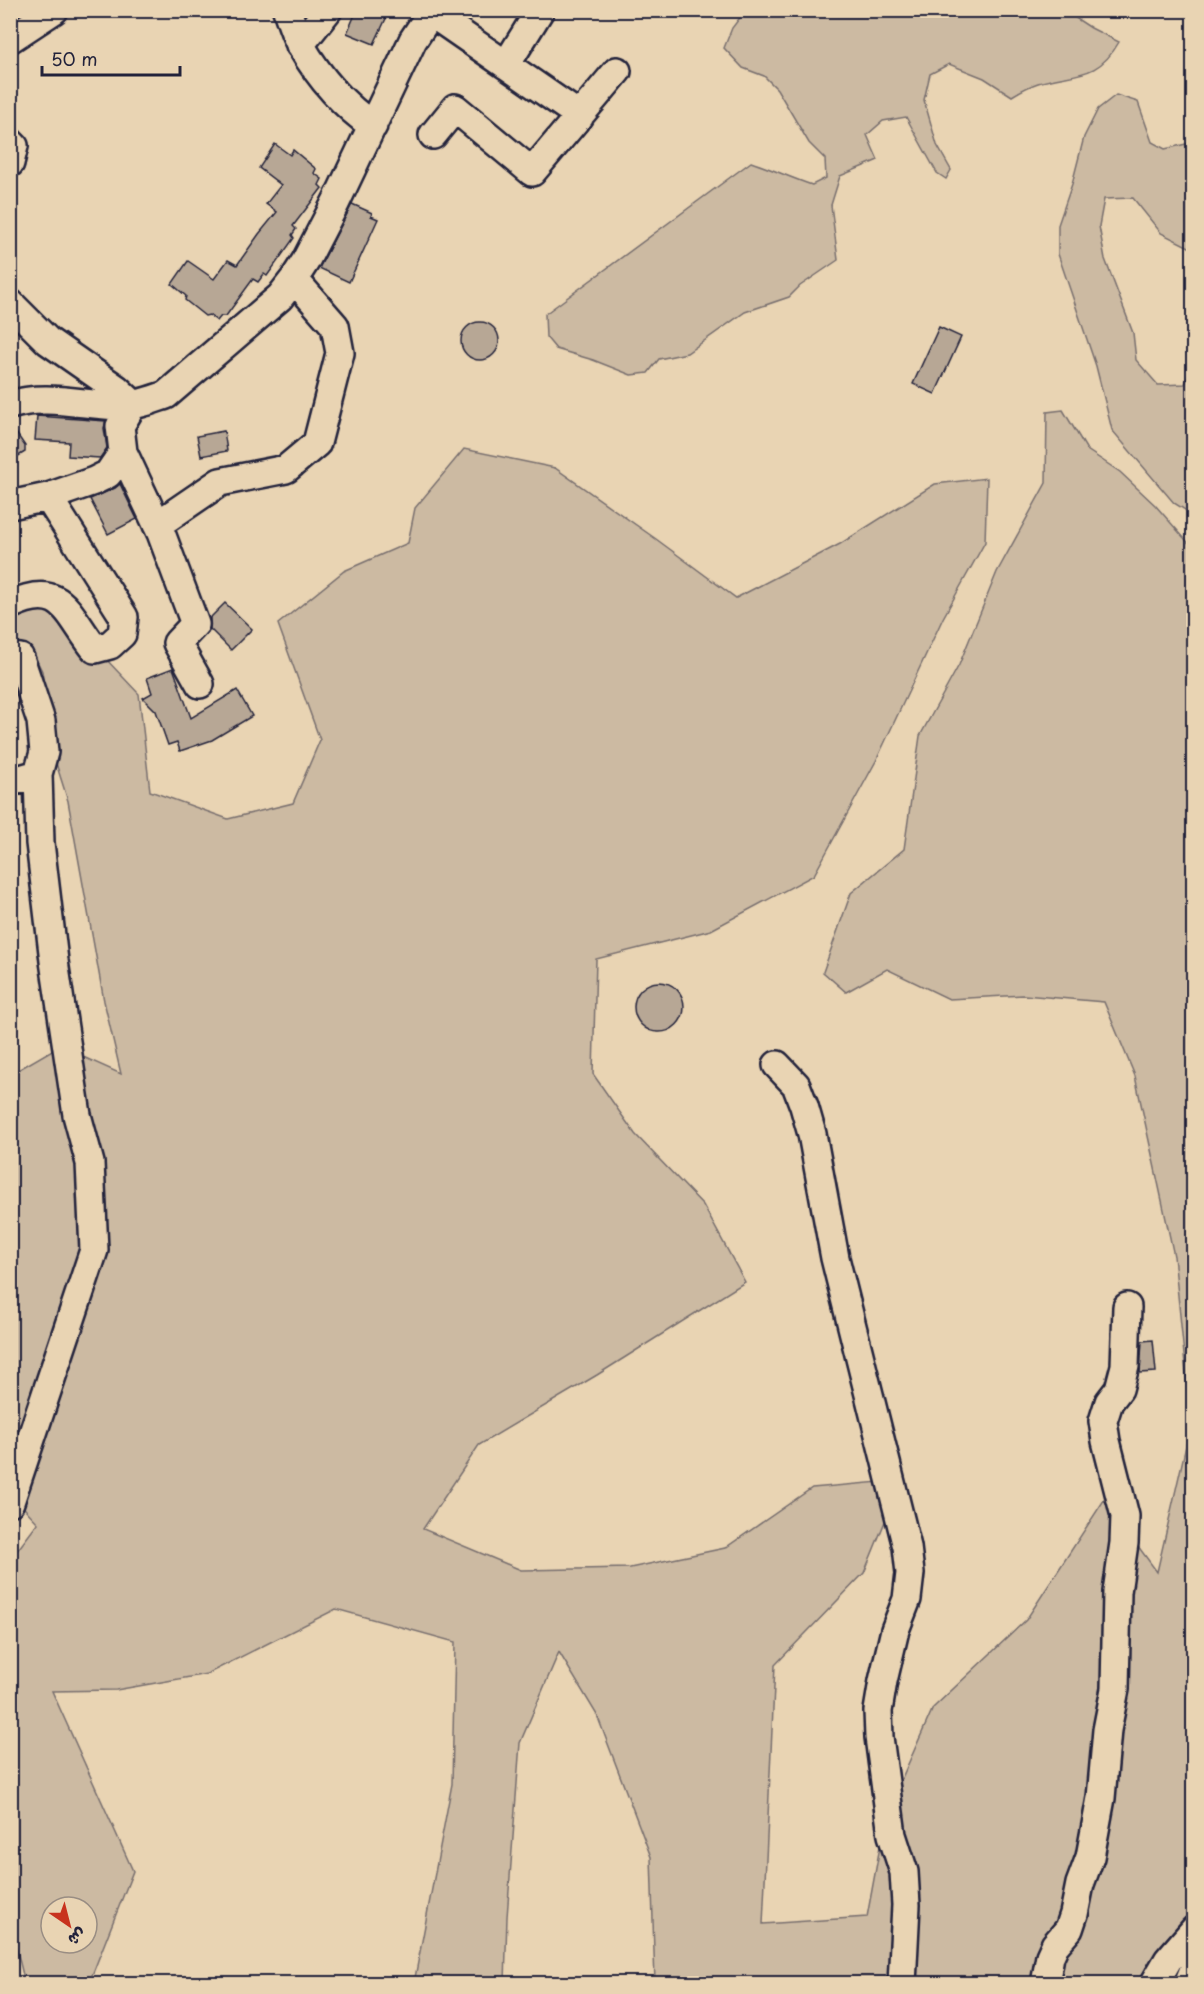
<svg xmlns="http://www.w3.org/2000/svg" width="1204" height="1994" font-family="'Playpen Sans','Playpen Sans Arabic',sans-serif">
  <style>
    .green { fill: #ccbaa2; stroke: #776e6e; stroke-width: 1.5; fill-rule: evenodd }
    .building { fill: #b7a795; stroke: #22223b; stroke-width: 1.5 }
    .lines { fill: none; stroke-linecap: round; stroke-linejoin: round }
    .minor-casing { stroke: #22223b; stroke-width: 32 }
    .minor { stroke: #e9d4b3; stroke-width: 27 }
  </style>
  <rect width="100%" height="100%" fill="#e9d4b3"/>
  <filter id="ink" filterUnits="userSpaceOnUse"><feTurbulence type="fractalNoise" baseFrequency=".0167" numOctaves="2"/><feDisplacementMap in="SourceGraphic" scale="12" xChannelSelector="R" yChannelSelector="G"/><feConvolveMatrix kernelMatrix="1 2 1 2 8 2 1 2 1" color-interpolation-filters="sRGB"/></filter>
  <g filter="url(#ink)">
    <path class="green" d="M745,11h320l26,17 28,14c-22,39 -45,30 -81,41 -9,3 -18,8 -26,13l-28,-18 -35,-14 -19,10 -6,26 13,45 14,25 -5,9 -9,-6 -31,-56 -23,4 -16,14 11,25 -38,16 -9,29 7,55 -38,26 -11,11 -44,15 -58,41 -28,6 -11,14 -17,2 -38,-15 -37,-11 -10,-12 -1,-23 206,-152c21,7 40,16 61,23l14,-7 -1,-19 -16,-16 -32,-54 -13,-13 -21,-8 -19,-20 8,-20z
      M1116,95l22,7 14,40 13,7 21,-5 7,-5v110l-32,-16 -28,-35 -29,1 -5,27 6,33 28,74 3,27 22,25 27,-1 8,-21v152l-19,-12 -62,-73 -16,-64 -38,-112v-29l14,-41 12,-47 14,-28z
      M1063,410l24,40 33,22 35,33 38,43v1435h-538l-4,-126 -54,-142 -38,-63 -39,91 -13,174 -2,66h-91l38,-199 3,-142 -119,-33 -129,65 -91,16 -64,1 81,180 -44,112h-64l-15,-60v-363l28,-37 -25,-27 -2,3v-425l48,-28 62,28 -17,-73 -36,-200 -13,-41 -13,-89 -9,-18 -22,-6v-36l20,-5 21,6 53,46 34,36 11,97 78,28 65,-16 27,-63 -42,-116 66,-53 64,-28 7,-35 49,-59 91,19 101,71 80,59 104,-54 95,-60 52,-6 -2,64 -42,76 -67,143 -62,114 -103,55 -115,29 -3,115 42,60 68,71 42,77 -148,93 -118,70 -56,84 98,41 109,-2 95,-20 87,-60 90,-8 -38,93 -89,92 -12,259 104,-7 19,-103 47,-106 93,-88 78,-120 53,72 34,-148 -17,-168 -39,-180 -31,-74 -80,-7 -75,4 -62,-30 -41,23 -23,-20 28,-79 53,-44 16,-113 39,-71 38,-93 49,-89 1,-71zM51,1907h36v36h-36z"/>
    <path class="building" d="M357,10h33l-16,34 -27,-11z
      M275,144l15,11 3,-5 23,19 -2,4 8,6 -3,6 3,3 -29,38 3,3 -4,6 2,3 -27,38 -3,-2 -6,8 -5,-3 -27,37h-5l-4,5 -8,-6 -4,1 -20,-16 1,-4 -14,-12 16,-23 26,18 14,-19 9,5 22,-31 18,-22 -11,-8 15,-19 -22,-17z
      M352,204l20,9 -1,3 7,3 -29,63 -30,-14z
      M461 341a19 19 0 1 1 38 0a19 19 0 1 1-38 0Z
      M939,327l22,10 -26,57 -22,-10z
      M37,416l69,5 -2,7 3,20 -7,10 -32,-2 1,-14 -34,-2z
      M10,424l15,22v6l-15,9z
      M224,431l3,20 -26,5 -4,-20z
      M120,484l17,35 -29,15 -18,-35 25,-11z
      M225,603l27,26 -21,21 -21,-21v-11z
      M173,668l18,50 46,-28 15,26 -40,24 -32,11 -3,-9 -9,3 -12,-34 -13,-13 9,-5 -5,-15z
      M634 1007a25 25 0 1 1 50 0a25 25 0 1 1-50 0Z
      M1153,1340l3,32 -16,1 2,-32z"/>
    <g class="lines">
      <g class="minor-casing">
        <path id="minor" d="M287,10c4,12 8,25 14,36 18,31 42,59 72,80
          M431,13l149,103
          M10,39l44,-29
          M300,45l28,-35
          M506,65l34,-55
          M433,135l22,-27 77,64 85,-101
          M10,142l4,4 -4,17
          M10,303l38,38 69,48 16,15
          M10,405c37,-12 74,1 111,1 15,0 30,-6 45,-11l114,-98 14,-18 11,-17 31,-60 77,-162 20,-30
          M123,452l38,81 34,91 -18,19 23,41
          M10,505l38,-8
          M157,525l63,-43 66,-13 31,-26 23,-90 -5,-27 -41,-47
          M10,605c53,-25 57,9 85,44l15,-4 12,-11 2,-17 -76,-120 46,-16 14,-7 15,-22 -3,-26 13,-22
          M10,657l10,1 21,63 3,31 -6,22 2,69 14,118 23,154 13,48 4,87 -84,252
          M10,782l28,-8
          M777,1065l19,20 8,21 8,28 23,124 72,289 3,26 -3,26 -12,31 -12,51 -5,30 1,26 13,98 12,37 2,33 -4,79
          M1045,1984l5,-28 5,-11 14,-16 5,-15 6,-30 10,-27 11,-59 6,-68 8,-41 2,-97 7,-49 1,-27 -19,-75 -3,-20 6,-19 10,-13 6,-23 2,-59
          M1154,1984l14,-24 26,-30
          M1188,1984l6,-15"/>
      </g>
      <use href="#minor" class="minor"/>
    </g>
  </g>
  <rect width="1204" height="1994" fill="none" stroke="#e9d4b3" stroke-width="36"/>
  <rect x="18" y="18" width="1168" height="1958" fill="none" stroke="#22223b" stroke-width="2" filter="url(#ink)"/>
  <g transform="translate(69 1925) rotate(145)"><circle r="28" fill="#e9d4b3" stroke="#998d83" stroke-width="1.5"/>
  <path d="M0-4.5L10 22L0 15L-10 22Z" fill="#c8321e"/>
  <text y="-9" font-size="16" font-weight="bold" text-anchor="middle" fill="#22223b">ش</text>
  </g>
  <path d="M42 66v9h138v-9" fill="none" stroke="#22223b" stroke-width="3"/>
  <text x="51" y="66" font-size="18" fill="#22223b" stroke="#e9d4b3" stroke-width="4.5" paint-order="stroke">50 m</text>
</svg>
